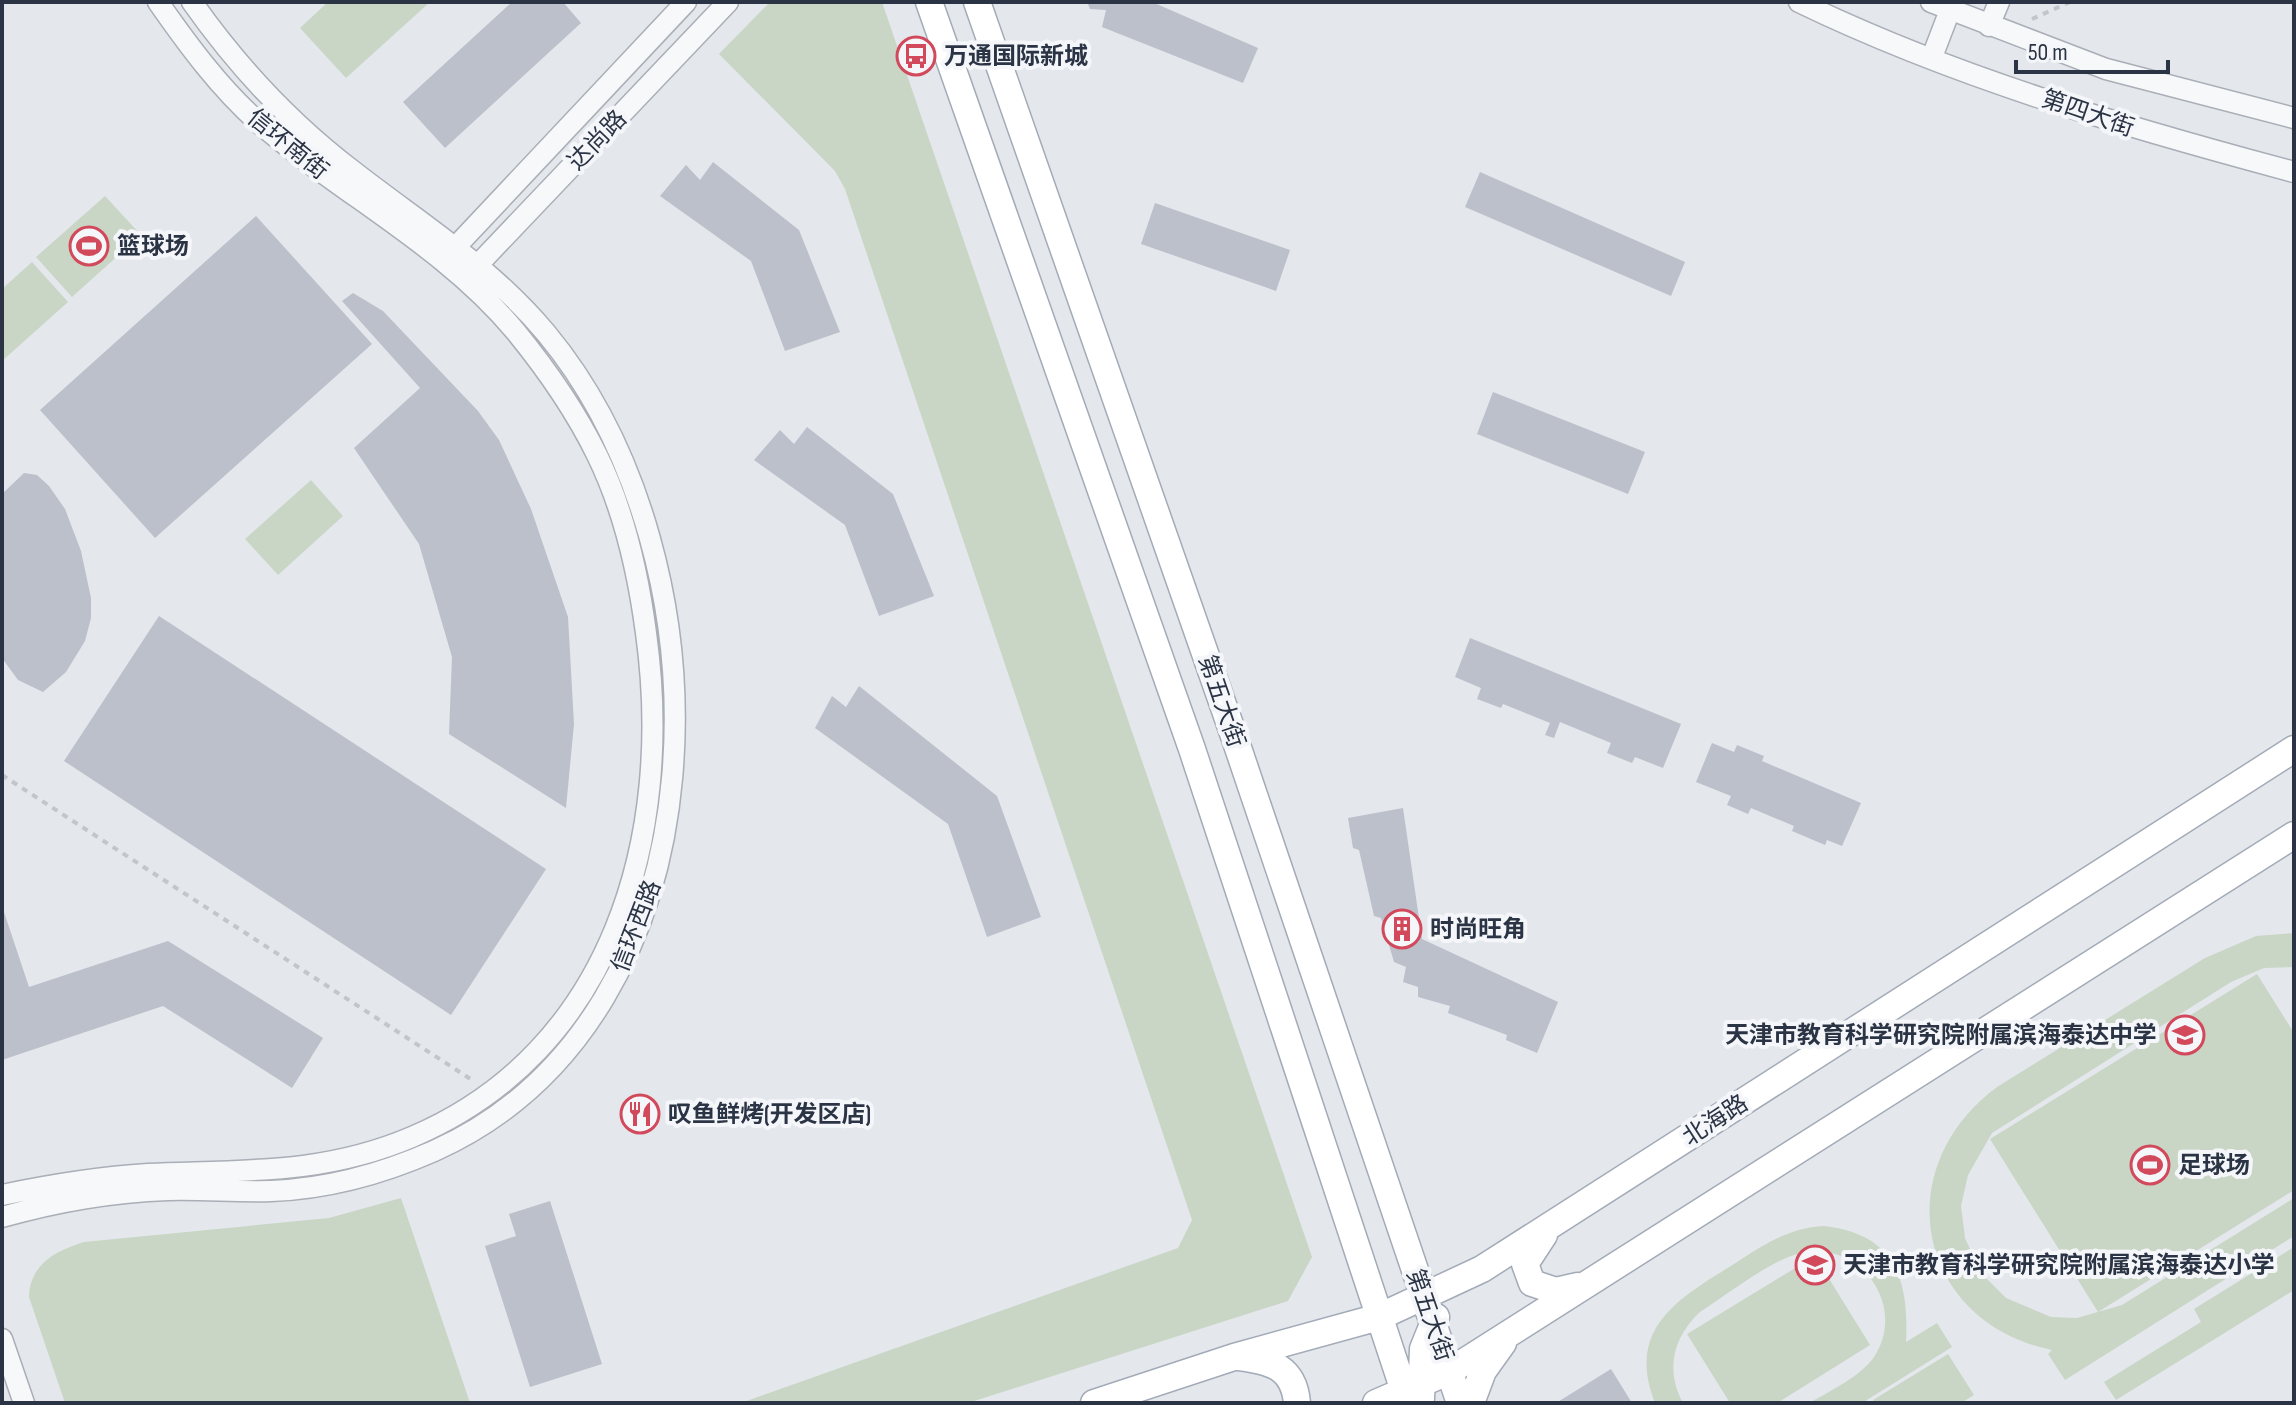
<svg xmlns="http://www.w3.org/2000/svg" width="2296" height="1405" font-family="'Sofia Sans Condensed','Noto Sans SC',sans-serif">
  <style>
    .green { fill: #c9d6c5 }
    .building { fill: #bbc0ca }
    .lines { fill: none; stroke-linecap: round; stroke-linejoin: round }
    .minor-casing { stroke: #a9aeb7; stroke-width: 23 }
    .major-casing { stroke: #a3abb8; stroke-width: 29 }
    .path { stroke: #c2c5cb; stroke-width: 4; stroke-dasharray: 6 6; stroke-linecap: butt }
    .minor { stroke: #f7f8fa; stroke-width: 20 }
    .major { stroke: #fff; stroke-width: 26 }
    .labels { text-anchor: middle; stroke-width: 8; stroke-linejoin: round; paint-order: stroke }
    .poi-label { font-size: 24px; font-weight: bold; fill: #2b3445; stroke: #f4f6f9; text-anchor: start }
    .street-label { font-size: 24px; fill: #2b3445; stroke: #f4f6f9 }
  </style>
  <rect width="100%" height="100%" fill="#e4e7ec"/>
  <path class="green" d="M328,2h102l-84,76 -46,-50z
    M770,2h112l430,1255 -24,44 -320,102h-227l437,-155 14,-28 -347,-1031 -10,-18 -116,-117z
    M105,196l36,39 -69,62 -36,-40z
    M32,262l36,40 -66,59v-72z
    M311,480l32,36 -65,59 -33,-36z
    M2294,933v34l-30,1 -33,14 -239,151 -24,42 -7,31 4,32 16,35 25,25 45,19 26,1 45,-13 172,-107v38l-229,144 -17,-26 4,-4c-136,-28 -165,-182 -55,-263l208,-129 51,-22z
    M2257,974l37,59v157l-196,122 -108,-173z
    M401,1198l69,205h-405l-36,-106c1,-33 26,-46 55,-55l245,-24z
    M1824,1226c71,8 85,53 82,116l31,-19 15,24 -90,56h-52c21,-13 50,-26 64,-46 33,-50 -12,-114 -68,-105 -31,4 -79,43 -106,60 -27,25 -35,58 -17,91h-28c-30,-76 25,-105 79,-139 29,-19 54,-36 90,-38z
    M2294,1247v43l-178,110 -12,-18 97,-60 -7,-13z
    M1815,1256l55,89 -93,58h-47l-43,-69z
    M1948,1354l26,41 -13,8h-86l-2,-3z"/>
  <path class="building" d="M512,2h51l18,21 -136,125 -42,-46z
    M1087,2h65l106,46 -15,35 -141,-56 4,-17 -16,-1z
    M713,162l86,68 41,102 -55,19 -34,-90 -91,-65 26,-31 14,15z
    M1480,172l205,90 -14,34 -206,-89z
    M1155,203l135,47 -14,41 -135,-47z
    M256,216l116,128 -217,194 -115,-128z
    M353,293l30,18 95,100 21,29 32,69 37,108 6,107 -8,84 -117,-74 3,-77 -33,-113 -65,-96 66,-60 -78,-87z
    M1493,392l152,60 -17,42 -151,-60z
    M807,427l86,67 41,102 -55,20 -34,-91 -91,-65 26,-30 14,14z
    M24,473l13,2 12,11 16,23 16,42 10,47v20l-6,23 -19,31 -23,20 -25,-12 -16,-22v-164z
    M159,616l387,253 -95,146 -387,-254z
    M1470,638l211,86 -18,44 -28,-11 -3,6 -25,-10 4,-10 -51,-21 -6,16 -9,-3 5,-12 -47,-19 -2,4 -24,-9 4,-11 -26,-11z
    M859,686l138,110 44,121 -54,20 -39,-113 -133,-96 17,-32 14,11z
    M1712,743l22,9 3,-7 27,11 -2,5 99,42 -19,43 -15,-6 -2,5 -33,-14 2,-5 -43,-18 -3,6 -21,-9 4,-9 -35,-14z
    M1403,808l19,131 136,63 -21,51 -31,-13 1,-5 -59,-22 2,-7 -32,-9v-10l-15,-5 3,-15 -12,-5 -13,-44 -7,-2 -15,-66 -6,-2 -5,-30z
    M2,906l27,81 139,-46 155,97 -31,50 -129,-82 -161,54z
    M550,1201l52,163 -72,23 -45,-141 31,-10 -7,-22z
    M1611,1369l21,34h-76z"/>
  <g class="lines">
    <g class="minor-casing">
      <path id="minor" d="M1799,2c157,76 327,125 495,170
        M1931,2l175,67 188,49
        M1989,26l10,-24
        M1932,57l18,-47
        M448,255l238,-253
        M471,272l257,-270
        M2,1195c48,-10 97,-18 146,-21 94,-4 175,1 264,-37 202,-86 262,-302 234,-504 -8,-61 -22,-123 -49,-178 -22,-45 -50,-85 -81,-123 -71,-86 -174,-137 -258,-210 -39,-35 -70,-77 -100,-120
        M2,1217c53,-15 111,-25 166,-27 34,-1 69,2 103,1 55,-2 113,-18 163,-40 299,-134 299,-593 112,-818 -56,-67 -125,-109 -193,-162 -63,-48 -116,-105 -161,-169
        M2,1339l22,64"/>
    </g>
    <g class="major-casing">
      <path id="major" d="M929,2l263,747 216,654
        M977,2l257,734 226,667
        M1544,1235l-19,29 7,19 24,8 22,-5
        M1239,1357c32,4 55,10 58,46
        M1421,1399l2,-50 13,-32
        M1094,1403l140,-46 145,-40 103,-48 812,-520
        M1376,1403l74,-32 844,-536
        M1471,1403l12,-32 20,-28"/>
    </g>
    <path class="path" d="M2032,19l38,-17
      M2,775l470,305"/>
    <use href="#minor" class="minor"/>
    <use href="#major" class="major"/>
  </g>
  <defs>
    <g id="bus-ring" transform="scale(2)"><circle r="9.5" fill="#f4f6f9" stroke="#d1495b" stroke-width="1.5"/><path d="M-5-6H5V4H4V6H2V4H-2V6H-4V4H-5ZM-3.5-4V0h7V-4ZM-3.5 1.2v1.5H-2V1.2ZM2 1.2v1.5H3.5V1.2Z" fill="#d1495b"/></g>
    <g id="stadium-ring" transform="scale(2)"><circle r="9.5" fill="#f4f6f9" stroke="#d1495b" stroke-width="1.5"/><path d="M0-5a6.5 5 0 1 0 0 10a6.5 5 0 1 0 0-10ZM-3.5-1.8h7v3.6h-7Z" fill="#d1495b"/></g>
    <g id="building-ring" transform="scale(2)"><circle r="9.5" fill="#f4f6f9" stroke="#d1495b" stroke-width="1.5"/><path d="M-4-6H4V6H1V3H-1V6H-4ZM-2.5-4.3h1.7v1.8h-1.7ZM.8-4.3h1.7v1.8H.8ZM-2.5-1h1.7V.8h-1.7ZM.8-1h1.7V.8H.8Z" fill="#d1495b"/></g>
    <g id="school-ring" transform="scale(2)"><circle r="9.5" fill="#f4f6f9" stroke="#d1495b" stroke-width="1.5"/><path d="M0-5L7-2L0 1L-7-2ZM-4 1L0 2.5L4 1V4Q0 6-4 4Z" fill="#d1495b"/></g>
    <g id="restaurant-ring" transform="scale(2)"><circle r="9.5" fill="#f4f6f9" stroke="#d1495b" stroke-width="1.5"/><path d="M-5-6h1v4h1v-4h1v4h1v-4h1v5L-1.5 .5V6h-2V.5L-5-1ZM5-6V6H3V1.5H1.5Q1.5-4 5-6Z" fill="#d1495b"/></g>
  </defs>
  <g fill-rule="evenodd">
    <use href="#bus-ring" x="916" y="56"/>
    <use href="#stadium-ring" x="89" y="246"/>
    <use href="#building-ring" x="1402" y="929"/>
    <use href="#school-ring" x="2185" y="1035"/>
    <use href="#restaurant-ring" x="640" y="1114"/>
    <use href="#stadium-ring" x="2150" y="1165"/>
    <use href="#school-ring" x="1815" y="1265"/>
  </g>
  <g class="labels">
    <g class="poi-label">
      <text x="944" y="64">万通国际新城</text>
      <text x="117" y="254">篮球场</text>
      <text x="1430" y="937">时尚旺角</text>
      <text x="2157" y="1043" text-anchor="end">天津市教育科学研究院附属滨海泰达中学</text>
      <text x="668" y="1122">叹鱼鲜烤(开发区店)</text>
      <text x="2178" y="1173">足球场</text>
      <text x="1843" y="1273">天津市教育科学研究院附属滨海泰达小学</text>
    </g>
    <g class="street-label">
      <text transform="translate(2088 113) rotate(19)" y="8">第四大街</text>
      <text transform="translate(597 140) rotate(-46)" y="8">达尚路</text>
      <text transform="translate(288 144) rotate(39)" y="8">信环南街</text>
      <text transform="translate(1222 701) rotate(71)" y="8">第五大街</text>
      <text transform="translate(636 926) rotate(-69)" y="8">信环西路</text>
      <text transform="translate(1715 1120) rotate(-33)" y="8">北海路</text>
      <text transform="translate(1430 1315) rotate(71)" y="8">第五大街</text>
    </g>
  </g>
  <rect width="2296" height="1405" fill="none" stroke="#2b3445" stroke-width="8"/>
  <path d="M2016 60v12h152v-12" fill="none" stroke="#2b3445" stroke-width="4"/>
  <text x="2028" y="60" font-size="24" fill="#2b3445" stroke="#f4f6f9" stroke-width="6" paint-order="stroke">50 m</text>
</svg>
